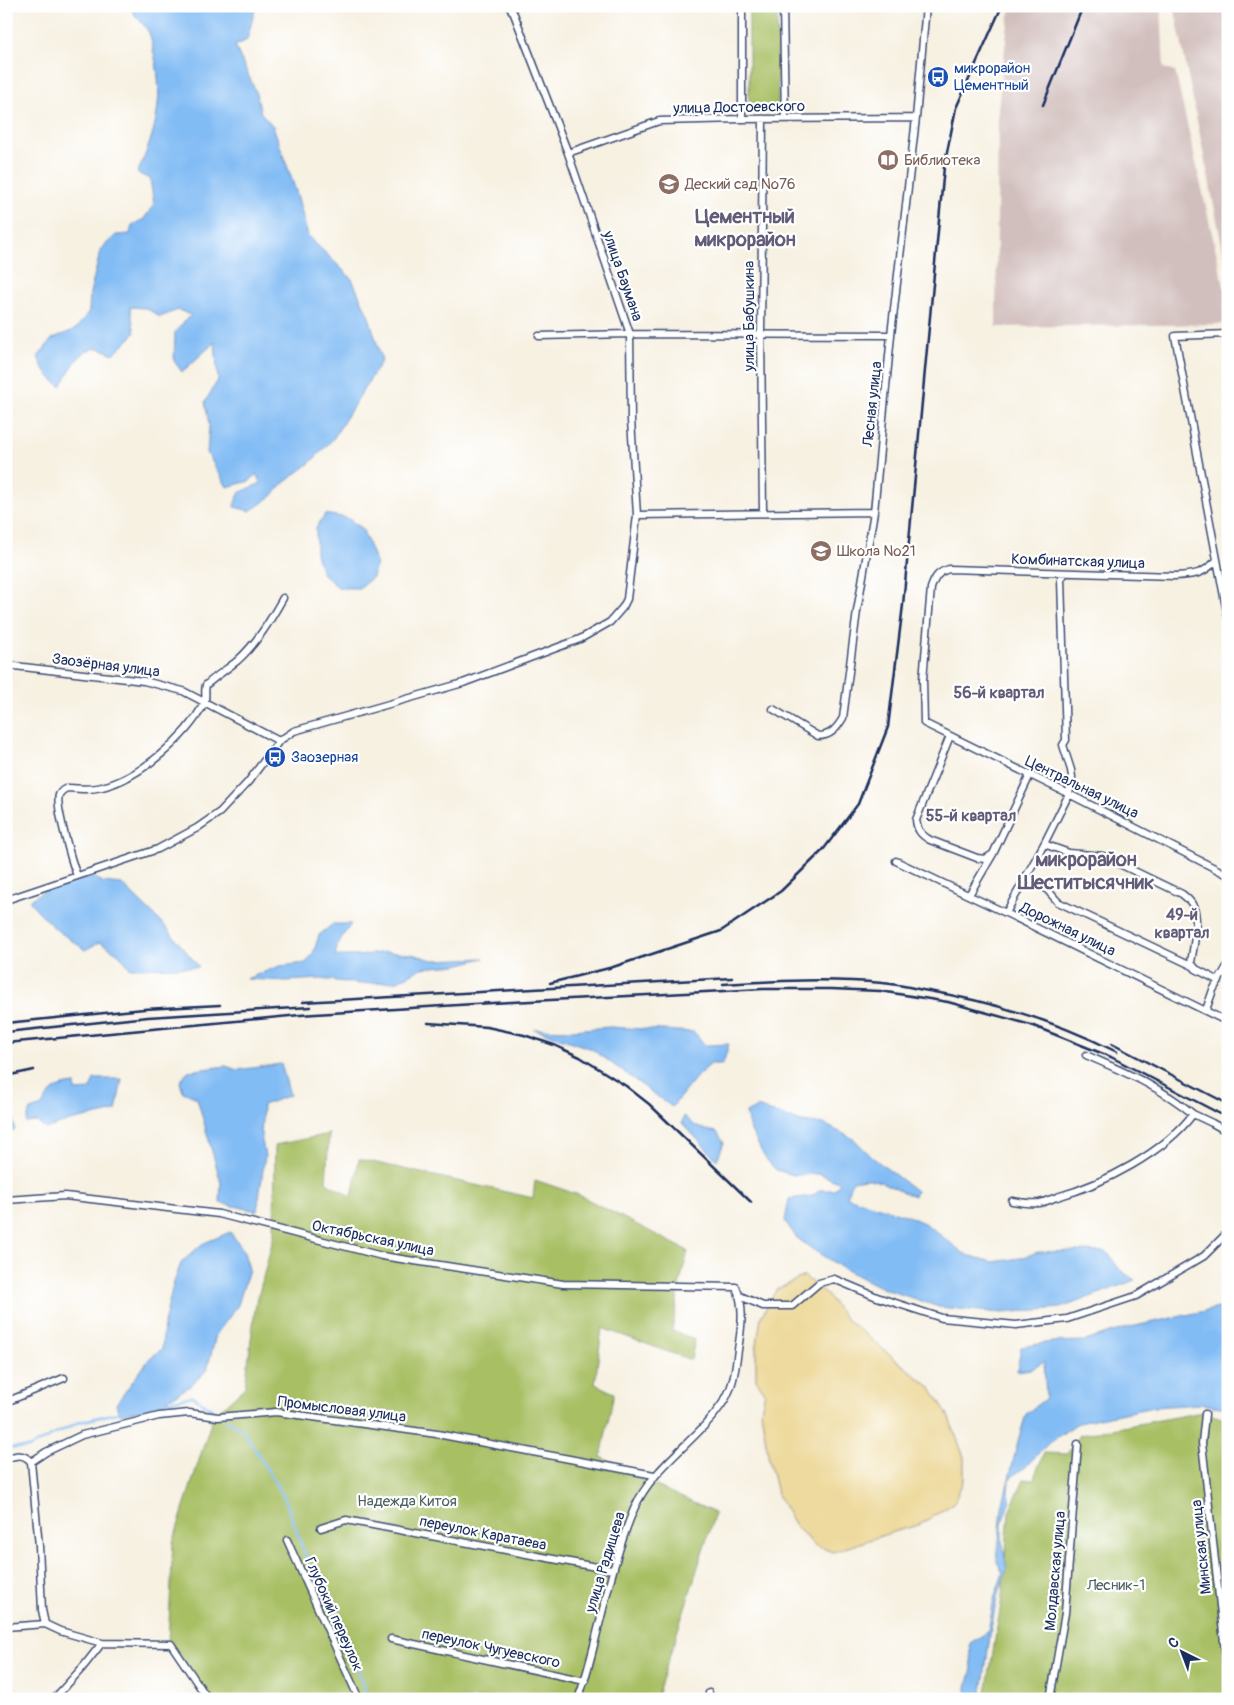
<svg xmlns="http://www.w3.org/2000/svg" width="1234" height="1705" font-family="Pangolin,sans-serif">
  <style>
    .industrial { fill: #d1bfbd }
    .green { fill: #a8bf64; stroke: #627761 }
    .sand { fill: #eeda9e; stroke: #84847e }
    .water { fill: #82bcf4; stroke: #4e76a9 }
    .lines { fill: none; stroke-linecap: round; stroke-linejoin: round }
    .stream { stroke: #82bcf4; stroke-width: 2.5 }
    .minor-casing { stroke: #3c4c72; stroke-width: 9 }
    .minor { stroke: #fff; stroke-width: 6 }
    .rail { stroke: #1b2f5e; stroke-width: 2.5 }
    .labels { text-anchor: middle; stroke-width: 4.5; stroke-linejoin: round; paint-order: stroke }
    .transit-label { font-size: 15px; fill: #164399; stroke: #fff; text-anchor: start }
    .street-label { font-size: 15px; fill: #1b2f5e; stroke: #fff }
    .education-label { font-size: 15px; fill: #785e54; stroke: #fff; text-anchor: start }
    .park-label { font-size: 15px; fill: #4c6160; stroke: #fff }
    .neighbourhood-label { font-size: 16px; font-weight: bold; fill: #635c78; stroke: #fff }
    .district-label { font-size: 20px; font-weight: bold; fill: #635c78; stroke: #fff }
  </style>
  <rect width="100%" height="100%" fill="#fff"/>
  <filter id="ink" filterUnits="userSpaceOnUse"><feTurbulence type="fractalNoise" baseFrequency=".02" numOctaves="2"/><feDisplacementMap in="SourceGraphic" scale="10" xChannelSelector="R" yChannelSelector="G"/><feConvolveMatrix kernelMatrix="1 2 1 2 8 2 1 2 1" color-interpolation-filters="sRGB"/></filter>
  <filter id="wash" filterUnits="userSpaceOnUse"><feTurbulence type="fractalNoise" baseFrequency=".0096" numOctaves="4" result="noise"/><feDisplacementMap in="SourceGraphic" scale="20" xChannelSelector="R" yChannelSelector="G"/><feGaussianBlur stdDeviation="1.12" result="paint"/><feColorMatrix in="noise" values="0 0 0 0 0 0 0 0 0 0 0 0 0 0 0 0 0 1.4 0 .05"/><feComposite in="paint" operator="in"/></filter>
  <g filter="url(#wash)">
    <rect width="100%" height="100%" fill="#f7f1e2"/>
    <path class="industrial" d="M1013,6h148l3,62 11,3 53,233v20l-232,3 2,-219 11,-93z
      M1174,6h54v269z"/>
    <path class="green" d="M749,6h28l1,106h-29z
      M329,1134l-3,48 26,15 7,-38 174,39 2,-18 44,15 109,56 -8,31 -8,49 23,8 -4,21 -89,-32 -7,56 19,9 -13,64 34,19 80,37 -59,186h-448l-40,-55 5,-102 40,-126 32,-29 10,-78 19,-74 1,-90z
      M1202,1412l26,8v279h-243l17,-101 7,-86 15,-33 9,1 11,-27 23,1 13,-19z"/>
    <path class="sand" d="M804,1276l22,18 20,25 85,69 16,25 17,44v22l-10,24 -35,22 -23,6 -63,21 -19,-7 -20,-21 -17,-30 -9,-39 -7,-44 4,-19 -9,-13v-28l5,-34 15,-27z"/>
    <path class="water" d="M130,6h126l-9,34 -12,6 21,46 5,21 12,13 24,68 11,42 44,43 17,38 13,43 -49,79 -23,24 -25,19 -13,14 -22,15 -16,-4 5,-14 22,-10 -5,-9 -6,7 -23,6 -20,-34 2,-28 -4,-23 13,-22 -3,-38 -33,30 -8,-11 1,-29 16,-17 -13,-5 -18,7 -14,-9 -16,-1 5,26 -21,21c-5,-1 -11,-5 -15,-6 -20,-1 -29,24 -38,38 -12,-7 -18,-16 -23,-29l14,-18 24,-10 13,-18 1,-18 11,-44 15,-14 14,-1 2,-9 12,-6 10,-15 -4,-25 -13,-6c20,-41 28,-79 16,-123 -1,-6 -2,-14 -5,-19 -5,-9 -14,-14 -18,-25z
      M325,514l22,4 15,10 14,35 -3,14 -14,11h-20l-17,-15 -6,-19v-26z
      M90,875l12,7 20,2 44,43 33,40 -69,1 -11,-14 -19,-12 -15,8 -31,-22 -25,-27 15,-11z
      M333,924h18l-13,19 -3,13h23l27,-4 27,2 21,6 51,-2 -27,7 -35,3 -24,13 -37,3 -41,-5 -35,2 -39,-2 34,-13 26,-3 7,-9 6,-19z
      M610,1027l84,5 11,13 24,-1 -6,20h-12l-13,11 -26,32 -80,-58 -58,-20 38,1z
      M281,1064l9,31 -27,10 -2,31 4,20 -8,55 -37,-8 1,-20 -24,-85 -14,-6 -3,-11 8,-10 38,-5 11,4z
      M94,1079h28l-6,32 -46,10 -25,8 -8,-7 -11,1 4,-13 12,-4c8,-16 15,-20 33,-22v7l15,-1z
      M6,1104l4,1 5,25 -9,3z
      M757,1107l45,15 22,2 30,15 18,18 44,34 -2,5c-16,-4 -29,-15 -45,-17 -5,0 -11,1 -16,2l-3,5 -3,11 61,19 18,8 40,31 27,7 27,-4 18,-6 42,-1 27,1 13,18 15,10 -74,28 -59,5 -63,-6 -57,-19 -38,-19 -32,-20 -16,-12 -11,-16 4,-22 23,-3 8,-6h15l5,-7 -20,-9 -27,1 -17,-5 -11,-12 -16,-31 -3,-14z
      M684,1116c12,12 16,13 33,16l7,11 -7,17 -35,-37z
      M230,1232l13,17 6,20 -11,36 -22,30 -9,35 -17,16 -36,22 -35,6 -3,-10 34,-46 12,-9 2,-26 9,-38 8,-22 21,-19z
      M1228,1306v102l-29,-4 -45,3 -75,15 -30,21 -23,23 -17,13 -1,13 2,7 -8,25v16l5,30 -9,24 -7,35 -10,70h-13l-1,-12 5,-18 -2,-26 18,-11 6,-33 9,-26 -6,-11 5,-54 16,-67 8,-27 20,-16 -2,-36 -12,7 -15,2 4,-24 30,-5 34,-1 41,-13z"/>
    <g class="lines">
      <path class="stream" d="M161,1403l32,-7 28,20
        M226,1419l18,12 41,68 24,67 30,50 29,83
        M6,1448h22l51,-26 42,-10"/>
    </g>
  </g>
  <g filter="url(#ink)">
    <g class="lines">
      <g class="minor-casing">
        <path id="minor" d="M742,6v113
          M783,6l2,113
          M568,153l91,-32 83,-2 174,-1
          M1228,334l-53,2 53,282
          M539,336l91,-2 261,1
          M763,513l-2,-178 2,-216
          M637,515l237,-3
          M1216,561c-14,14 -23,14 -42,15l-225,-7c-11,3 -14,8 -18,19l-8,91 1,44 145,71 159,81
          M6,665l138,16 39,10 96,50
          M773,709l45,27c13,0 19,-8 25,-18l14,-107 17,-99 17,-177 25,-217 10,-112
          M950,736l-34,84c1,10 5,15 14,20l47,18 8,1 8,-5
          M1044,844l25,9 34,3 79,38c5,4 9,7 11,12 7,14 0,42 -2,57l5,6 23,12
          M896,861l110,52 222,109
          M77,876c-5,-13 -22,-71 -18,-81 2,-4 5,-6 9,-7 12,1 23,2 34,-1 38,-9 84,-50 102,-83 3,-6 0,-13 2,-19 10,-9 21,-16 31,-24 20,-18 33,-40 46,-63
          M1025,878l19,8 14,16 135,64
          M969,895l24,-41 37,-79
          M6,900l152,-51 39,-21 23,-16 28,-30 31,-41 15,-10 169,-48 117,-44 30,-17 13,-15 4,-8 10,-84 -6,-95 -1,-86 -62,-181 -54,-139 -5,-8
          M1006,913l38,-69 25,-50 3,-17 -1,-7 -8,-25 3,-5 -5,-161 4,-6
          M1206,1010l7,-20 15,-25
          M1086,1055c38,17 75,32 107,59
          M6,1200l59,-4 154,18 163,42 181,28 173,3c8,18 6,36 3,56 -3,19 -4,41 -15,58 -26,40 -71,64 -90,108 -16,38 -26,80 -36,120 -6,24 -11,47 -20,70
          M1012,1201c8,1 18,3 27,2 6,-1 12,-4 18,-6 46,-13 107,-44 136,-83l19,9 16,9
          M740,1296l23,10h29l27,-23 15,-4 43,18 65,21 74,7 51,-6 69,-23 68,-40 24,-24
          M6,1402l58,-24
          M1205,1414l-3,29 26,235
          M6,1459c10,-4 18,-6 25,3l15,-10 36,-17 77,-19 30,-3 29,4 58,-5 161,22 217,41
          M31,1462l8,84 3,64 3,14
          M321,1528l25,-8 266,50
          M287,1540l72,159
          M6,1627l39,-3 15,7 42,12 69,1 37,55
          M391,1639l194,42
          M54,1699l29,-32 19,-24
          M709,1699v-6
          M1050,1699l15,-86 13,-169"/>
      </g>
      <use href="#minor" class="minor"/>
      <path class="rail" d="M1043,105l40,-99
        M550,983l63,-16 108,-36 60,-40 42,-41 35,-46 30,-77 15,-122 41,-438 12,-59 46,-102
        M723,984c53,-3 106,-6 159,-1 14,1 27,4 41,7 67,11 133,31 194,62
        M303,1002l429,-24
        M6,1023l138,-14 76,-4
        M428,1023l59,4 37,8 30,10 26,12 46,29 23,18 102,98
        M6,1032l142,-15 163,-10
        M6,1043l294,-28 174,-11 289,-15h68l49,2 68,11 83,23 80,32 117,61
        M1112,1044l116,60
        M6,1076l28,-6"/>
    </g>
  </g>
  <defs>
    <g id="bus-disc" transform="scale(1.125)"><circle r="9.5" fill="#1a4fb4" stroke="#fff"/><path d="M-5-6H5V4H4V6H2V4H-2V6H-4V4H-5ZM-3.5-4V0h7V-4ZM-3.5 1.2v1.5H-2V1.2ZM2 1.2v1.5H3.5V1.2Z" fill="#fff"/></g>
    <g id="library-disc" transform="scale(1.125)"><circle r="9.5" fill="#8d6e63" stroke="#fff"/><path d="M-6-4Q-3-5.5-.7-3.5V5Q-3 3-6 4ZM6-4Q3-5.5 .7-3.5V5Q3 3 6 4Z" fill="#fff"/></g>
    <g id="school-disc" transform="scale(1.125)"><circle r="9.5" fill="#8d6e63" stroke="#fff"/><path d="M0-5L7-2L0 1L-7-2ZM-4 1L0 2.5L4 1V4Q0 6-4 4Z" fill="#fff"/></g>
  </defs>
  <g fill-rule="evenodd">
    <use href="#bus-disc" x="938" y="77"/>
    <use href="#library-disc" x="888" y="160"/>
    <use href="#school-disc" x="669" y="184"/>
    <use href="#school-disc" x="821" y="551"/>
    <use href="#bus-disc" x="275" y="757"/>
  </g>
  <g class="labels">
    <g class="transit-label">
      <text x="954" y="73">микрорайон<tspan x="954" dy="17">Цементный</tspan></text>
      <text x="291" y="762">Заозерная</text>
    </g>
    <g class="street-label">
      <text transform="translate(739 107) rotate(-1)" y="5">улица Достоевского</text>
      <text transform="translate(623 276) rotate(71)" y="5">улица Баумана</text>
      <text transform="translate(749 316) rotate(-90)" y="5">улица Бабушкина</text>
      <text transform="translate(872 404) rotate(-84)" y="5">Лесная улица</text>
      <text transform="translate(1078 561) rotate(2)" y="5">Комбинатская улица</text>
      <text transform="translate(106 665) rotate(7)" y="5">Заозёрная улица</text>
      <text transform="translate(1082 787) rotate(26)" y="5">Центральная улица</text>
      <text transform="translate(1068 929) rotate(26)" y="5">Дорожная улица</text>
      <text transform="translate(373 1238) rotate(12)" y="5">Октябрьская улица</text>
      <text transform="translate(342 1409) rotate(7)" y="5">Промысловая улица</text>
      <text transform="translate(483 1533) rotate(11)" y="5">переулок Каратаева</text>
      <text transform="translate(1201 1547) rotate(-96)" y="5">Минская улица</text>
      <text transform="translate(605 1562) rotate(-73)" y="5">улица Радищева</text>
      <text transform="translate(1055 1571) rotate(-85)" y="5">Молдавская улица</text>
      <text transform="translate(334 1614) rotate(66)" y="5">Глубокий переулок</text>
      <text transform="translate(491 1648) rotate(12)" y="5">переулок Чугуевского</text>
    </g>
    <g class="education-label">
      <text x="904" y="165">Библиотека</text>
      <text x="685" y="189">Деский сад №76</text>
      <text x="837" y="556">Школа №21</text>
    </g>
    <g class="park-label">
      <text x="407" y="1506">Надежда Китоя</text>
      <text x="1116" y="1590">Лесник-1</text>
    </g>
    <g class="neighbourhood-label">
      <text x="999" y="698">56-й квартал</text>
      <text x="971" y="821">55-й квартал</text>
      <text x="1182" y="920">49-й<tspan x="1182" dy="18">квартал</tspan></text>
    </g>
    <g class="district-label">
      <text x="745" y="223">Цементный<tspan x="745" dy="23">микрорайон</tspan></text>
      <text x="1086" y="866">микрорайон<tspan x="1086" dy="23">Шеститысячник</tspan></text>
    </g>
  </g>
  <rect width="1234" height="1705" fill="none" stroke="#fff" stroke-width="25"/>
  <g transform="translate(1182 1652) rotate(318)" stroke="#ffffff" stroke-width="4" paint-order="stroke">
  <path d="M0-4L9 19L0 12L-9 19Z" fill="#1b2f5e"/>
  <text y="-8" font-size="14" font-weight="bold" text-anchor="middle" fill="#1b2f5e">С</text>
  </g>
</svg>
